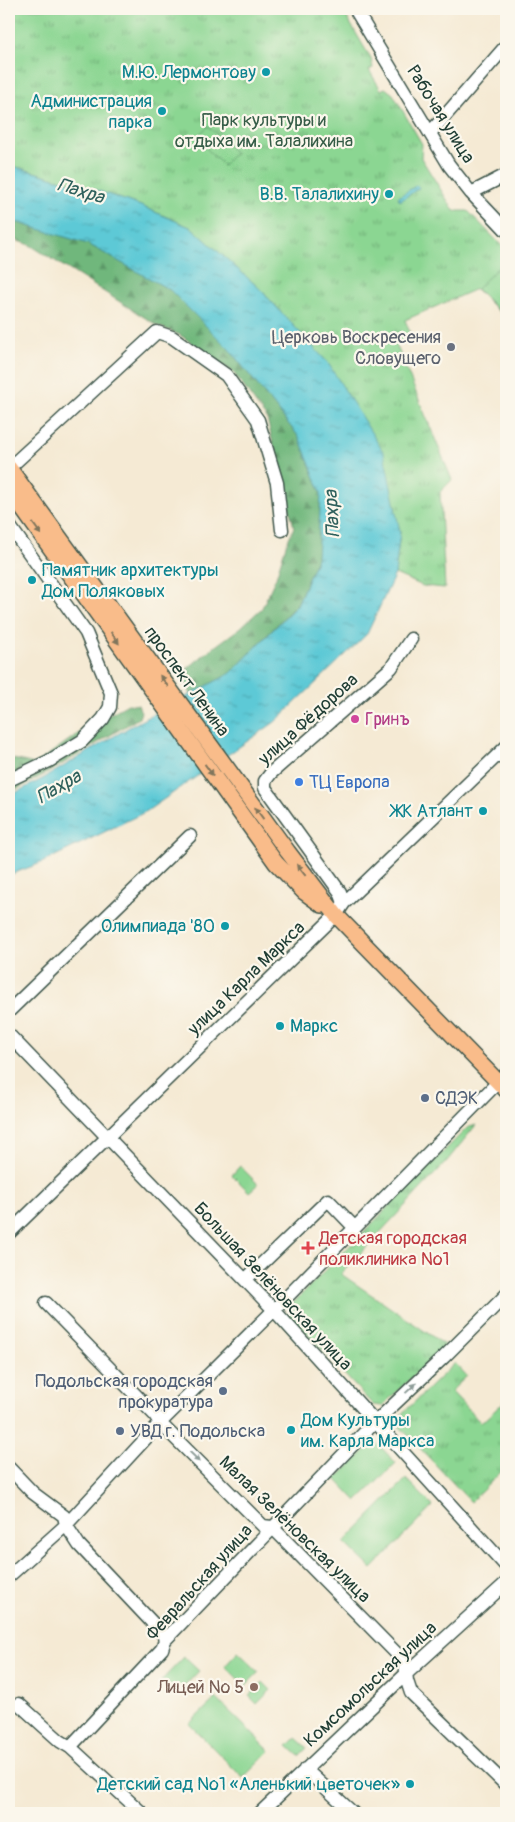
<svg xmlns="http://www.w3.org/2000/svg" width="515" height="1822" font-family="Pangolin,sans-serif">
  <style>
    .forest { fill: url(#forest-firs); stroke: #487a58 }
    .park { fill: url(#park-tufts); stroke: #558a63 }
    .garden { fill: #8bd692; stroke: #558a63 }
    .water { fill: url(#water-ripples); stroke: #3e8385 }
    .lines { fill: none; stroke-linecap: round; stroke-linejoin: round }
    .minor-casing { stroke: #3f574c; stroke-width: 15 }
    .major-casing { stroke: #3f574c; stroke-width: 18 }
    .minor { stroke: #fff; stroke-width: 12 }
    .major { stroke: #f9bc8a; stroke-width: 15 }
    .oneway { fill: #81765b }
    .oneway2 { fill: #8f9e9a }
    .culture-dot { fill: #0f9aa8; stroke: #fbf7ec; stroke-width: 2 }
    .worship-dot { fill: #6b7280; stroke: #fbf7ec; stroke-width: 2 }
    .hotel-dot { fill: #d1479c; stroke: #fbf7ec; stroke-width: 2 }
    .shop-dot { fill: #3f7fe0; stroke: #fbf7ec; stroke-width: 2 }
    .service-dot { fill: #5c6f8a; stroke: #fbf7ec; stroke-width: 2 }
    .health-dot { fill: #e0444e; stroke: #fbf7ec; stroke-width: 2 }
    .education-dot { fill: #8d6e63; stroke: #fbf7ec; stroke-width: 2 }
    .labels { text-anchor: middle; stroke-width: 4.5; stroke-linejoin: round; paint-order: stroke }
    .culture-label { font-size: 18px; fill: #0d838f; stroke: #fbf7ec; text-anchor: end }
    .street-label { font-size: 18px; fill: #1f3d34; stroke: #fbf7ec }
    .park-label { font-size: 18px; fill: #355c47; stroke: #fbf7ec }
    .worship-label { font-size: 18px; fill: #5b616d; stroke: #fbf7ec; text-anchor: end }
    .hotel-label { font-size: 18px; fill: #b23c85; stroke: #fbf7ec; text-anchor: start }
    .shop-label { font-size: 18px; fill: #366cbe; stroke: #fbf7ec; text-anchor: start }
    .service-label { font-size: 18px; fill: #4e5e75; stroke: #fbf7ec; text-anchor: start }
    .health-label { font-size: 18px; fill: #be3a42; stroke: #fbf7ec; text-anchor: start }
    .education-label { font-size: 18px; fill: #785e54; stroke: #fbf7ec; text-anchor: end }
    .water-label { font-size: 19px; font-style: italic; fill: #2e605c; stroke: #fbf7ec }
  </style>
  <defs>
    <pattern id="forest-firs" width="22" height="20" patternUnits="userSpaceOnUse" patternTransform="scale(1.25)"><rect width="22" height="20" fill="#70b77c"/><path d="M5 1l3.5 6h-7zM16 11l3.5 6h-7z" fill="#5b9666"/></pattern>
    <pattern id="park-tufts" width="24" height="20" patternUnits="userSpaceOnUse" patternTransform="scale(1.25)"><rect width="24" height="20" fill="#8bd692"/><path d="M3 7l-1-3M5 7V3M7 7l1-3M15 17l-1-3M17 17v-4M19 17l1-3" fill="none" stroke="#71af78"/></pattern>
    <pattern id="water-ripples" width="26" height="14" patternUnits="userSpaceOnUse" patternTransform="scale(1.25)"><rect width="26" height="14" fill="#5dc9d6"/><path d="M2 4q2-2 4 0t4 0M15 11q2-2 4 0t4 0" fill="none" stroke="#4ca4ae"/></pattern>
  </defs>
  <rect width="100%" height="100%" fill="#fbf7ec"/>
  <filter id="ink" filterUnits="userSpaceOnUse"><feTurbulence type="fractalNoise" baseFrequency=".02" numOctaves="2"/><feDisplacementMap in="SourceGraphic" scale="10" xChannelSelector="R" yChannelSelector="G"/><feConvolveMatrix kernelMatrix="1 2 1 2 8 2 1 2 1" color-interpolation-filters="sRGB"/></filter>
  <filter id="wash" filterUnits="userSpaceOnUse"><feTurbulence type="fractalNoise" baseFrequency=".0096" numOctaves="4" result="noise"/><feDisplacementMap in="SourceGraphic" scale="20" xChannelSelector="R" yChannelSelector="G"/><feGaussianBlur stdDeviation="1.12" result="paint"/><feColorMatrix in="noise" values="0 0 0 0 0 0 0 0 0 0 0 0 0 0 0 0 0 1.4 0 .05"/><feComposite in="paint" operator="in"/></filter>
  <g filter="url(#wash)">
    <rect width="100%" height="100%" fill="#f5ead4"/>
    <path class="forest" d="M9,220l79,24 82,46 58,58 71,89 22,56 -4,65 -20,46 -66,69 -40,21 -10,-20 25,-21 34,-25 22,-20 14,-31 10,-32 8,-18 -27,-108 -34,-47 -53,-37 -22,-9 -128,-81 -21,-7z
      M128,704l10,1 3,7 -2,6 -92,55 -38,20v-35l26,6 57,-40z"/>
    <path class="park" d="M9,9h333l29,50 2,9 -4,2 12,20 4,-2 8,6 29,50 -1,14 33,53h14l38,39v69l-30,-30 -71,31 7,18 -16,6 56,136 -12,12 5,96 -22,-2 -28,-12 5,-42 -72,-169 -69,-75 -67,-60 -51,-22 -48,-17 -84,-24z
      M476,1125l-29,36 -106,113 104,71 -63,61 -9,-1 -84,-90v-8l178,-179z
      M455,1363l12,13 -16,15 30,32 25,-23v67l-35,35 -73,-77v-7z"/>
    <path class="garden" d="M208,126l27,27 -12,12 -27,-27z
      M506,259v59l-29,-29z
      M240,1166l18,18 -9,8 -17,-17z
      M375,1441l21,22 -39,38 -21,-22z
      M406,1479l27,27 -61,63 -28,-27z
      M238,1652l21,20 -14,14 -20,-20z
      M184,1657l15,14 -23,24 -15,-14z
      M263,1682l8,8 -14,14 -8,-8z
      M216,1698l54,53 -27,27 -54,-54z
      M296,1738l11,10 -8,8 -11,-10z"/>
    <path class="water" d="M9,165l84,24 48,17 51,22 67,60 69,75 56,90 16,79 -5,42 -28,60 -92,88 -128,89 -106,52 -32,12v-79l35,-18 87,-52 100,-53 66,-68 20,-47 4,-65 -22,-56 -71,-89 -58,-58 -82,-46 -79,-24z
      M417,185l2,3 -19,13 -2,-4z"/>
  </g>
  <g filter="url(#ink)">
    <g class="lines">
      <g class="minor-casing">
        <path id="minor" d="M355,9l94,156 22,28 35,37
          M430,133l76,-87
          M471,193l35,-18
          M9,468l148,-136 15,5 54,38 32,45 19,63 5,47
          M9,525l77,108 25,60 -1,14 -7,12 -21,22 -33,20 -40,19
          M344,903l-4,-11 -75,-104v-7l6,-8 120,-105 20,-29
          M9,1011l181,-175
          M9,1035l265,275 232,256
          M9,1233l327,-318 8,-12 162,-156
          M245,1280l83,-80 27,28
          M46,1303l109,112 5,8 103,103 9,1 133,135 2,19 4,12 95,92
          M9,1468l24,25 31,23 2,9 13,20 84,89 2,6
          M9,1576l57,-51 94,-102 122,-121 224,-228
          M19,1704l41,37 10,6 72,66
          M70,1747l92,-98 3,-9 203,-211 76,-72 62,-62
          M305,1769l48,44
          M260,1813l146,-139 100,-91"/>
      </g>
      <g class="major-casing">
        <path id="major" d="M9,468l279,384 48,63 170,175
          M9,490l267,373 28,29 18,13"/>
      </g>
      <use href="#minor" class="minor"/>
      <use href="#major" class="major"/>
    </g>
    <defs><path id="oneway-solid" d="M-6-.8H1V-3.2L6.5 0L1 3.2V.8H-6Z" transform="scale(1.25)"/></defs>
    <g class="oneway">
      <use href="#oneway-solid" transform="translate(37 529) rotate(54)"/>
      <use href="#oneway-solid" transform="translate(115 638) rotate(55)"/>
      <use href="#oneway-solid" transform="translate(164 681) rotate(-126)"/>
      <use href="#oneway-solid" transform="translate(209 770) rotate(54)"/>
      <use href="#oneway-solid" transform="translate(259 813) rotate(-126)"/>
      <use href="#oneway-solid" transform="translate(301 870) rotate(-128)"/>
    </g>
    <g class="oneway2">
      <use href="#oneway-solid" transform="translate(411 1388) rotate(-43)"/>
      <use href="#oneway-solid" transform="translate(195 1457) rotate(44)"/>
    </g>
  </g>
  <g class="culture-dot">
    <circle cx="266" cy="72" r="5"/>
    <circle cx="162" cy="111" r="5"/>
    <circle cx="389" cy="194" r="5"/>
    <circle cx="32" cy="580" r="5"/>
    <circle cx="483" cy="811" r="5"/>
    <circle cx="225" cy="926" r="5"/>
    <circle cx="280" cy="1026" r="5"/>
    <circle cx="291" cy="1430" r="5"/>
    <circle cx="410" cy="1784" r="5"/>
  </g>
  <circle class="worship-dot" cx="451" cy="347" r="5"/>
  <circle class="hotel-dot" cx="355" cy="719" r="5"/>
  <circle class="shop-dot" cx="299" cy="782" r="5"/>
  <g class="service-dot">
    <circle cx="425" cy="1098" r="5"/>
    <circle cx="223" cy="1391" r="5"/>
    <circle cx="120" cy="1431" r="5"/>
  </g>
  <path class="health-dot" d="M305.5 1240.5h5v5h5v5h-5v5h-5v-5h-5v-5h5z"/>
  <circle class="education-dot" cx="254" cy="1687" r="5"/>
  <g class="labels">
    <g class="culture-label">
      <text x="256" y="78">М.Ю. Лермонтову</text>
      <text x="152" y="107">Администрация<tspan x="152" dy="21">парка</tspan></text>
      <text x="379" y="200">В.В. Талалихину</text>
      <text x="42" y="576" text-anchor="start">Памятник архитектуры<tspan x="42" dy="21">Дом Поляковых</tspan></text>
      <text x="473" y="817">ЖК Атлант</text>
      <text x="215" y="932">Олимпиада '80</text>
      <text x="290" y="1032" text-anchor="start">Маркс</text>
      <text x="301" y="1426" text-anchor="start">Дом Культуры<tspan x="301" dy="21">им. Карла Маркса</tspan></text>
      <text x="400" y="1790">Детский сад №1 «Аленький цветочек»</text>
    </g>
    <g class="street-label">
      <text transform="translate(441 114) rotate(58)" y="6">Рабочая улица</text>
      <text transform="translate(187 681) rotate(54)" y="6">проспект Ленина</text>
      <text transform="translate(308 719) rotate(-42)" y="6">улица Фёдорова</text>
      <text transform="translate(246 978) rotate(-44)" y="6">улица Карла Маркса</text>
      <text transform="translate(273 1286) rotate(47)" y="6">Большая Зелёновская улица</text>
      <text transform="translate(295 1529) rotate(44)" y="6">Малая Зелёновская улица</text>
      <text transform="translate(199 1582) rotate(-48)" y="6">Февральская улица</text>
      <text transform="translate(370 1684) rotate(-43)" y="6">Комсомольская улица</text>
    </g>
    <g class="park-label">
      <text x="264" y="126">Парк культуры и<tspan x="264" dy="21">отдыха им. Талалихина</tspan></text>
    </g>
    <g class="worship-label">
      <text x="441" y="343">Церковь Воскресения<tspan x="441" dy="21">Словущего</tspan></text>
    </g>
    <g class="hotel-label">
      <text x="365" y="725">Гринъ</text>
    </g>
    <g class="shop-label">
      <text x="309" y="788">ТЦ Европа</text>
    </g>
    <g class="service-label">
      <text x="435" y="1104">СДЭК</text>
      <text x="213" y="1387" text-anchor="end">Подольская городская<tspan x="213" dy="21">прокуратура</tspan></text>
      <text x="130" y="1437">УВД г. Подольска</text>
    </g>
    <g class="health-label">
      <text x="319" y="1244">Детская городская<tspan x="319" dy="21">поликлиника №1</tspan></text>
    </g>
    <g class="education-label">
      <text x="244" y="1693">Лицей № 5</text>
    </g>
    <g class="water-label">
      <text transform="translate(81 190) rotate(17)" y="7">Пахра</text>
      <text transform="translate(331 514) rotate(-93)" y="7">Пахра</text>
      <text transform="translate(58 786) rotate(-30)" y="7">Пахра</text>
    </g>
  </g>
  <rect width="515" height="1822" fill="none" stroke="#fbf7ec" stroke-width="30"/>
</svg>
